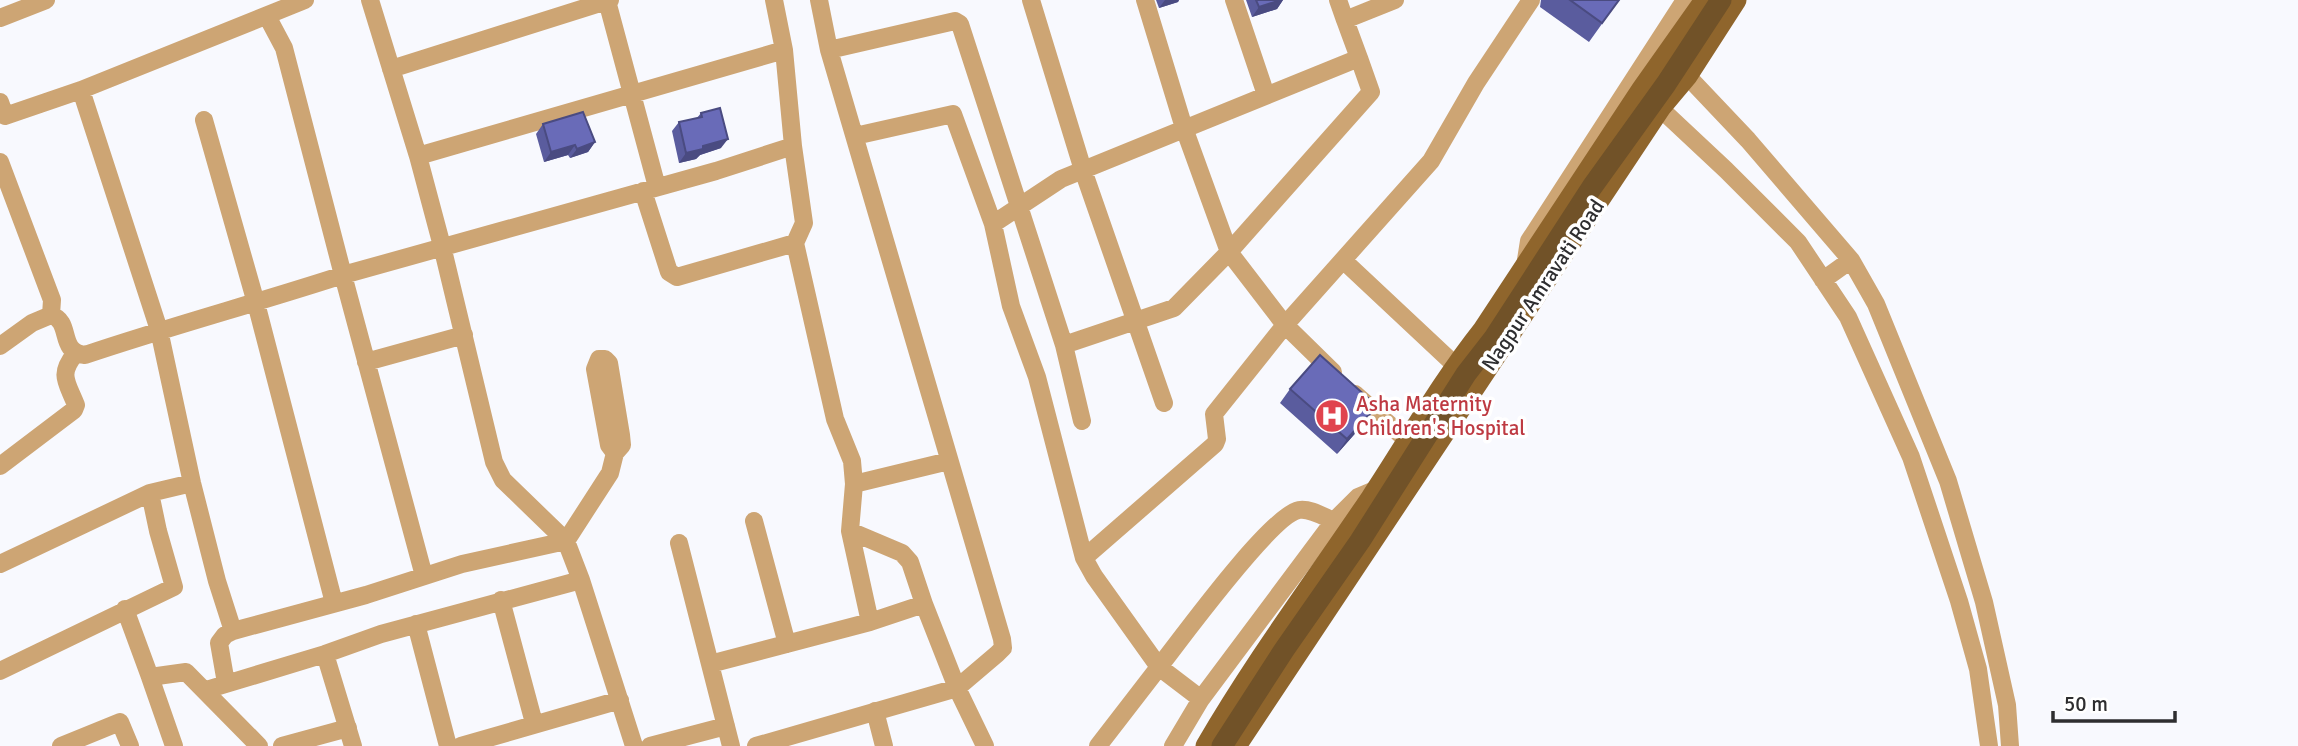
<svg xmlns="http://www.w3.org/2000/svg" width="2298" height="746" font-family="Signika,sans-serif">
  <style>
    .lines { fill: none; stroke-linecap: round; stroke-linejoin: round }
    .minor { stroke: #cda574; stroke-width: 18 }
    .major { stroke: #8f652c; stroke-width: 21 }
    .highway { stroke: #715228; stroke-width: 21 }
    .wall { fill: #5a5c9e }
    .shaded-wall { fill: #4a4b81 }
    .building { fill: #696bb8; stroke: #4a4b81; stroke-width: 2 }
    .labels { text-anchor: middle; stroke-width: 7; stroke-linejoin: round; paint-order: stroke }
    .street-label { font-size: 21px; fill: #2e2e30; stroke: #fff }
    .health-label { font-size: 21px; fill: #be3a42; stroke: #fff; text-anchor: start }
  </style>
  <rect width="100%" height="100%" fill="#f8f9fe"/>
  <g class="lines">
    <path class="minor" d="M370,0l48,156 24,90 52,216 9,18 63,61 15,39 53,166
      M774,0l10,50 9,96 11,77 -9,20 40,176 17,42 2,23 -4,47 20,91
      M819,0l10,50 173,589 1,9 -6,6 -40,34 28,58
      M1031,0l52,170 81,233
      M1234,0l32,95
      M1338,0l7,20
      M607,1l50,186
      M267,16l17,32 59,227 373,-104 77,-25
      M0,18l46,-18
      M1657,44l91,96 103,120 25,44 72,177 36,121 23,103 3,41
      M829,50l126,-29 5,3 104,321 110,-37 55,-56 -45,-124 -39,-128
      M391,69l219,-69
      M1632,82l94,88 72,72 50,75 63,140 48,144 19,68 11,77
      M81,90l78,240 33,153 25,98 16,50
      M0,102l5,14 76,-26 224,-90
      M204,120l52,183 78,300
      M855,136l98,-22 40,110 18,82 26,71 47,181 10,18 65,91c22,-28 112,-152 140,-157 11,-2 25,7 35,11
      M418,156l366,-106
      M0,162l52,138 -1,15
      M643,191l26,81 8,5 118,-34
      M993,224l68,-45 298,-121 -14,-38 50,-20
      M1344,261l111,104
      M1525,266l4,-25 156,-241
      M1823,280l28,-20
      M1064,345l18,76
      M0,346l32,-23 19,-8c22,7 6,36 34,40 86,-29 172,-52 258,-80l81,301
      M599,359h6l4,4 12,72 1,10 -7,8 -6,-8 -14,-76z
      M366,362l98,-27
      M1333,372l-48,-47 146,-164 45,-78 55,-83
      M1355,394l54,48
      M0,466l74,-56 2,-5c-9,-23 -18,-30 -1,-51
      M854,484l95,-23
      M754,521l33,123
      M850,531l52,22 8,9 14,42
      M679,543l52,203
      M1084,558l131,-114 2,-5 -3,-25 71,-89 -56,-73 142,-160 -12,-34
      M0,564l150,-71 42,-10
      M501,600l33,123
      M125,609l25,68 36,-5 73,74
      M416,624l32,122
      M325,654l28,92
      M710,664l160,-42 54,-18 33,84 -201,58
      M0,671l174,-84 -16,-56 -8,-38
      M150,677l24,69
      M226,683l-7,-40 6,-8 8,-4 133,-36 96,-31 104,-23 44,-68 5,-20
      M206,690l119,-36 56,-20 200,-54
      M875,711l9,35
      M61,746l59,-24 10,24
      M282,746l66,-18
      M461,746l159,-46
      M650,746l76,-20
      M1098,746l61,-79 42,32
      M1173,746l28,-47 133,-178 24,-24 19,-8"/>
    <path class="major" d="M1206,746c50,-86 109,-165 165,-248 37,-56 70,-115 112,-168l159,-241 63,-89
      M1236,746l425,-639 26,-31 49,-76"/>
    <path class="highway" d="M1222,746l62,-96 76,-109 106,-167 28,-36 98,-151 74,-103 55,-84"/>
  </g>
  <path class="wall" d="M1156,0h23l-1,2 -19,6z
    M1246,0h37l-6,9 -25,8z
    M1541,0h78l-30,42 -49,-35z
    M701,113l20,35 -21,7 -4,4 -17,4 -7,-32 7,-9 18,-4z
    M543,124l52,18 -7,10 -18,6 -2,-3 -24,7 -8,-28z
    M1290,389l87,17 -10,14 -30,34 -57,-51z"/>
  <path class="shaded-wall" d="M1165,0h14l-1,2 -19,6z
    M1281,0h2l-6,9 -25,8 7,-10z
    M728,139l-7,9 -21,7 -4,4 -17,4 7,-10 17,-7z
    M595,142l-7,10 -18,6 7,-9z
    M575,145l-7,10 -24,7 7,-10z
    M1377,406l-10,14 -30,34 10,-15z"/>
  <path class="building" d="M1256,0h25l-22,7z
    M1570,0h49l-17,23z
    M720,108l8,31 -25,7v3l-17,4 -7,-31 23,-5 -1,-4z
    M583,112l12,30 -18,7 -2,-4 -24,7 -8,-28z
    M1320,355l57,51 -30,33 -57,-50z"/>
  <defs>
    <g id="hospital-disc" transform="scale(1.75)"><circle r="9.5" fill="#e0444e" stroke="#fff"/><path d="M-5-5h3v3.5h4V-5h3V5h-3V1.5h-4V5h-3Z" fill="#fff"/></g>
  </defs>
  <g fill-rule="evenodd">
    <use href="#hospital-disc" x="1332" y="416"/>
  </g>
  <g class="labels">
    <g class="street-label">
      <text transform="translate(1543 285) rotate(-56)" y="7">Nagpur Amravati Road</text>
    </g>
    <g class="health-label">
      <text x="1356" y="411">Asha Maternity<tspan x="1356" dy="24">Children's Hospital</tspan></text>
    </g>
  </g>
  <path d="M2053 711v10h122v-10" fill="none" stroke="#2e2e30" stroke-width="3.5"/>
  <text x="2064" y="711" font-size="21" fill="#2e2e30" stroke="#ffffff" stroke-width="5" paint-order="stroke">50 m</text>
</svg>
